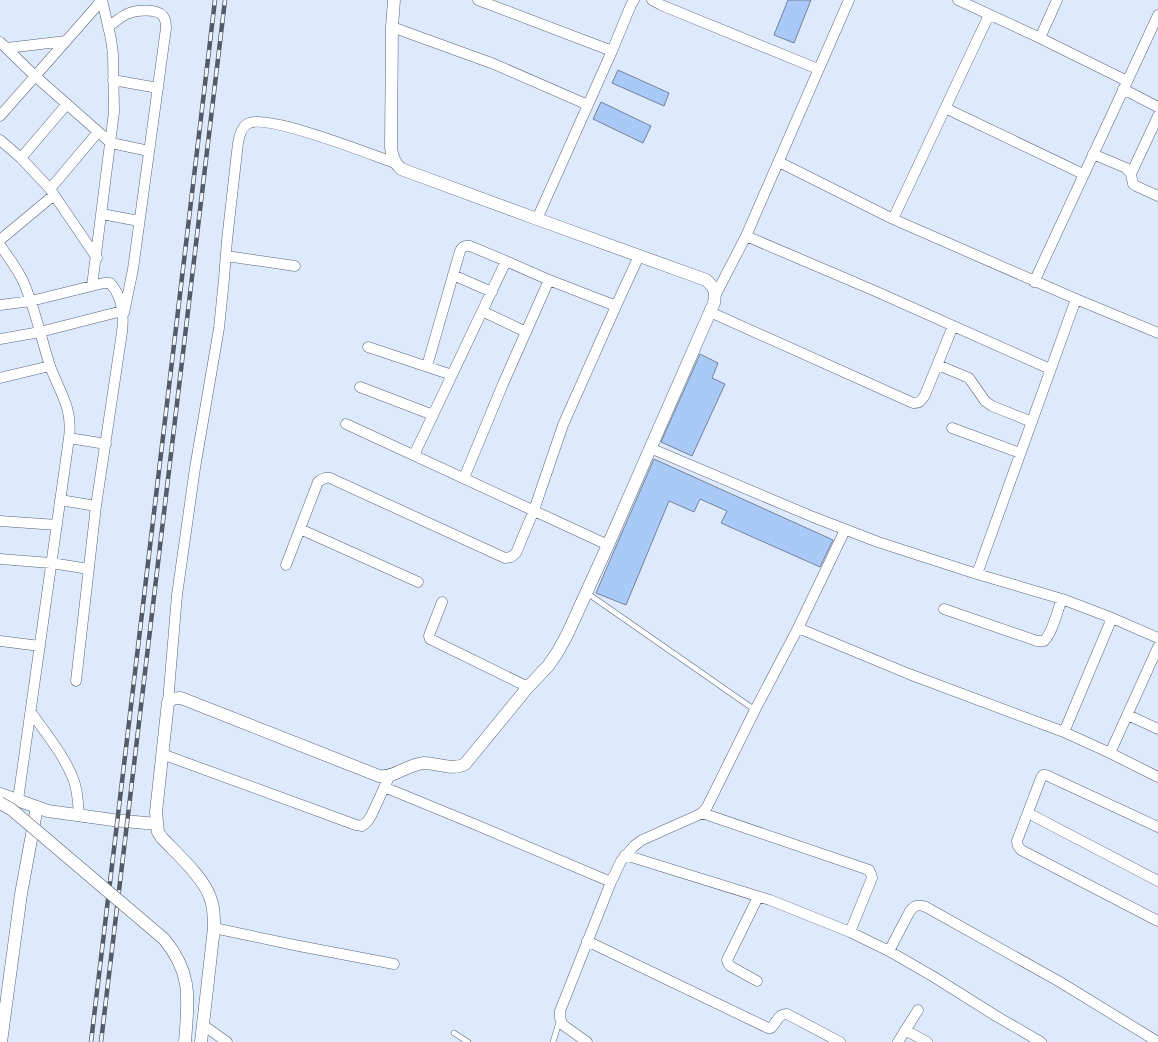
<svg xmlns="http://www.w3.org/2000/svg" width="1158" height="1042" font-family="Jost,sans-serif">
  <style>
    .building { fill: #a9c9f9; stroke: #748296 }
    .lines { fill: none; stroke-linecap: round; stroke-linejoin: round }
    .service-casing { stroke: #576478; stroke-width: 6 }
    .minor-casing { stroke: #576478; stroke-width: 11 }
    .tertiary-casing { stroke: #576478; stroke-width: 13 }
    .service { stroke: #fff; stroke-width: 5 }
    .minor { stroke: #fff; stroke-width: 10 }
    .tertiary { stroke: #fff; stroke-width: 12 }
    .rail-casing { stroke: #545b66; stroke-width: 4.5 }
    .rail { stroke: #f2f6fa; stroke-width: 3; stroke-dasharray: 9; stroke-linecap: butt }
    .tertiary-bridge-casing { stroke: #576478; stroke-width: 13; stroke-linecap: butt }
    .tertiary-bridge { stroke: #fff; stroke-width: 12 }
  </style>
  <rect width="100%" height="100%" fill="#dde9fc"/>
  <path class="building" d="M788,0h23l-17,43 -20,-8z
    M618,70l51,23 -5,13 -52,-23z
    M601,102l50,24 -8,17 -50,-24z
    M700,354l18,9 -6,15 13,6 -33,72 -31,-14z
    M654,459l179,81 -13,27 -99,-44 6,-12 -27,-12 -6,13 -25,-11 -43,104 -30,-12 18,-42z"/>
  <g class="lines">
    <g class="service-casing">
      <path id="service" d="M587,593l168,117
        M454,1033l14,9
        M553,1042l7,-23"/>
    </g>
    <g class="minor-casing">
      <path id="minor" d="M478,0l134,51
        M652,0l9,5 157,64
        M958,0l82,38 87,43
        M108,27c6,-4 12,-10 19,-13 8,-4 30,-6 36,2 3,4 3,8 3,12l-33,241 -9,44
        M392,27l102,37 94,41
        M1040,38l17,-38
        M0,42l35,34 76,67 38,8
        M7,48l59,-7
        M113,80l45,8
        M1123,89l35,18
        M945,108l138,66
        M0,116l96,-109 5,-7
        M0,140l21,18 29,31 47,69
        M1093,154l33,14 5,6 2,10 3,2 22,10
        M21,158l46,-54
        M779,162l114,57 183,80 82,34
        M1131,174l27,-58
        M50,189l48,-57
        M102,214l37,7
        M537,219l75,-168 19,-46 3,-5
        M893,219l96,-204
        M746,236l129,55 175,78
        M0,240l54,-45
        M0,245c8,12 17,23 23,36 12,27 18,57 27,85 10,27 23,42 19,72l-51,362
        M226,256l69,10
        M453,275l39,17
        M1034,282l124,-267
        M92,286l22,-174 -1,-58 -2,-15 -9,-39
        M716,294l30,-58 103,-236
        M0,305l31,-4 73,-18h6c12,13 14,32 12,49l-26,174 -20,175
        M482,311l44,21
        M710,312l203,91c7,0 8,-2 12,-8l28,-69
        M0,339l40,-7 82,-21
        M368,347l84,28
        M938,365l31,13 16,23 7,5 40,16
        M427,366l33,-115c2,-4 4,-6 10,-5l36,15 43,19 67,26
        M0,378l50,-12
        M360,387l73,28
        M346,424l262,121
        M952,428l68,25
        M69,438l37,6
        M650,448l163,69 65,25 99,32 85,25 50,19 46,20
        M414,455l92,-194
        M464,478l39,-94 46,-104
        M60,500l36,6
        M0,521l57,4
        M300,529l118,53
        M0,559l51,4 38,6
        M286,565l32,-83c4,-3 7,-5 12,-4l175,80 6,-1 5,-4 18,-43 29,-85 53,-119 23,-50
        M977,574l99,-275
        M442,602l-12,31 -1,3 1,3 98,48
        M944,609l93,32h7c9,-9 13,-30 18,-42
        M798,628l111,46 155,58 46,21 48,24
        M0,641l40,5
        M168,702l9,-107 18,-127 24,-140 5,-49 3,-39 11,-97c1,-6 3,-15 9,-19 18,-12 125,31 148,39
        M31,712c15,22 34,44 43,69 4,11 4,23 5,35
        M1128,715l30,14
        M1064,732l48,-114
        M1110,753l48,-106
        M162,754l194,71 6,1 5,-4 4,-6 19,-41
        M384,787l90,37 137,58
        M702,813l167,57 2,4 1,4 -22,54
        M1028,813l130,68
        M1158,827l-112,-52h-3l-2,3 -24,63 1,5 3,4 137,71
        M625,855l145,45 80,32 39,19 45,26 62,39 45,26
        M214,928l80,17 100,19
        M587,941l181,87h3c6,-6 7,-14 16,-14l53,28
        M889,951l21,-40c5,-6 8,-7 16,-4l134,75 98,60
        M757,981l-27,-15 -2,-3 -1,-3 31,-63
        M203,1025l24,17
        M905,1030l22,12
        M587,1042l-24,-17 -3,-7v-7l51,-129 10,-21 13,-15 8,-6 54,-24 6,-3 5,-6 48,-97 43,-82 47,-98
        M898,1042l20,-32"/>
    </g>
    <g class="tertiary-casing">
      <path id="tertiary" d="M0,794l48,17 65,9 44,4
        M1,1042l20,-148 16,-87
        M201,1042l13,-114c0,-11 0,-21 -4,-31 -7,-20 -33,-43 -48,-59l-4,-6 -2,-20 12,-110c4,-4 8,-4 13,-4l198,78c16,2 29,-12 45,-13 13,0 29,8 41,1l63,-77 20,-21 9,-13 10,-18 41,-90 106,-242c2,-12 1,-15 -8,-23l-169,-61 -136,-50c-7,-7 -9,-12 -10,-22l1,-120 2,-27"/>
    </g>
    <use href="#service" class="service"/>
    <use href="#minor" class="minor"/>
    <use href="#tertiary" class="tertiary"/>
    <g class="rail-casing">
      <path id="rail" d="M91,1042l124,-1042
        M101,1042l124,-1042"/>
    </g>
    <use href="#rail" class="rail"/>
    <g class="tertiary-bridge-casing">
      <path id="tertiary-bridge" d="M0,803l11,6 153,130c29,35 24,60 21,103"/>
    </g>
    <use href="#tertiary-bridge" class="tertiary-bridge"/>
  </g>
</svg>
